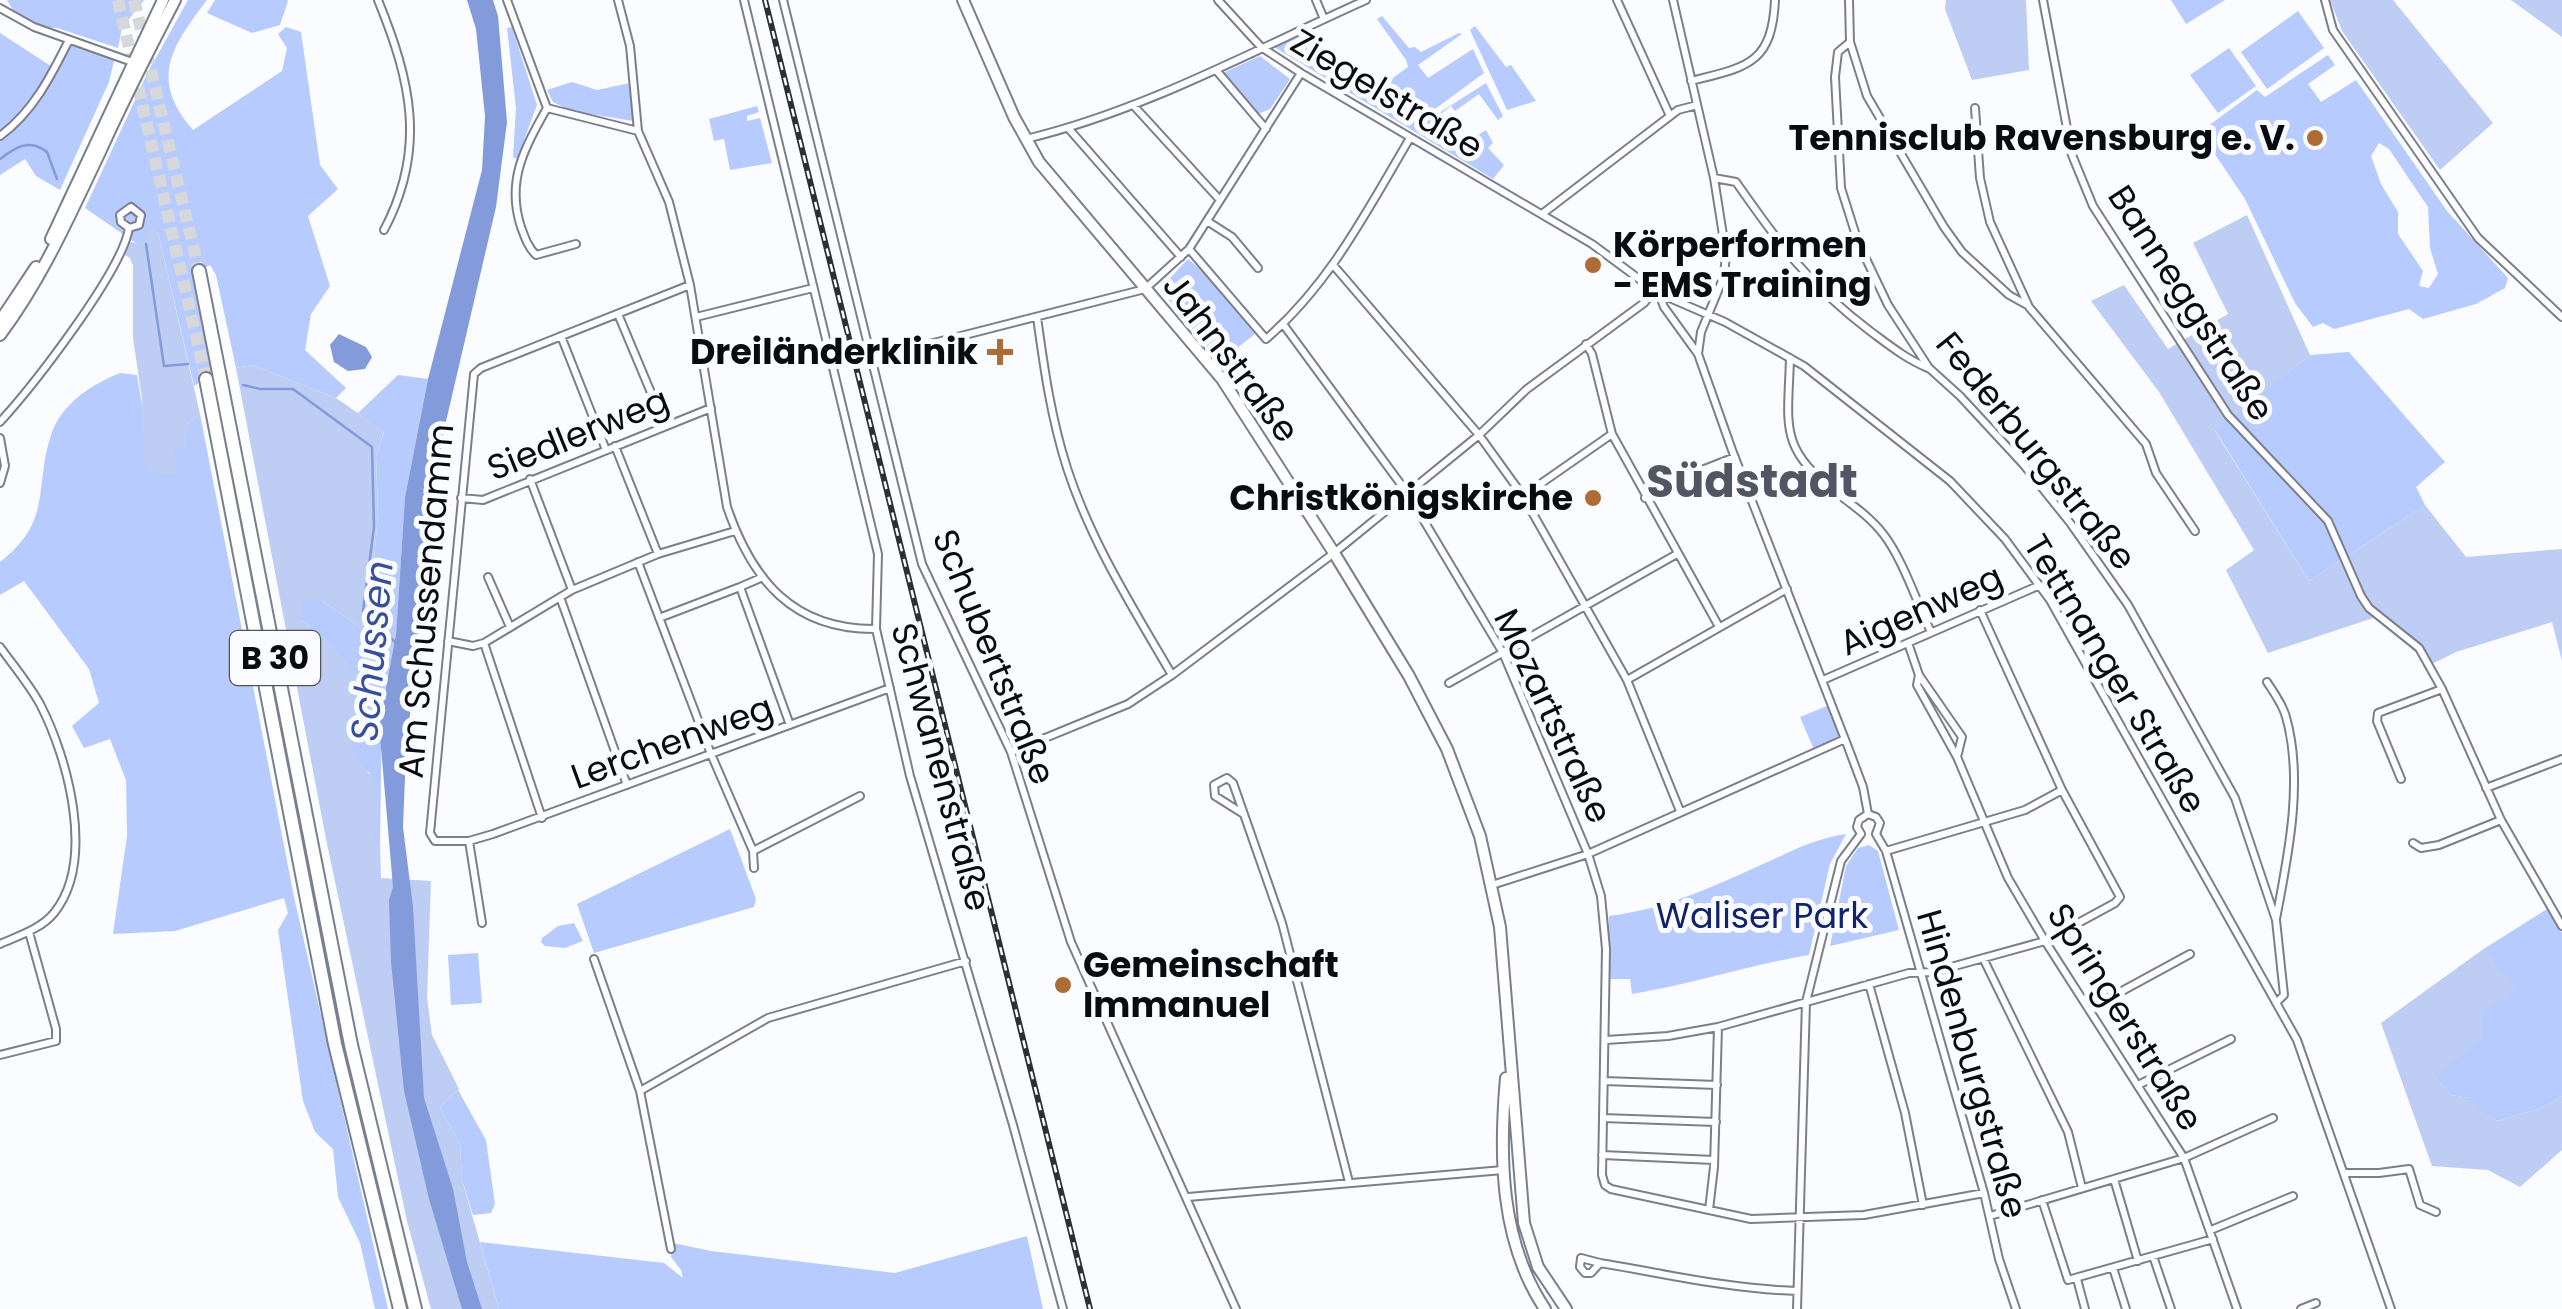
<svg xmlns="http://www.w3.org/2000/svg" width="2562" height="1309" font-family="Poppins,sans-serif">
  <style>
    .green { fill: #b7cbfe; fill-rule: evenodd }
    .forest { fill: #bdcdf4 }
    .water { fill: #839bda }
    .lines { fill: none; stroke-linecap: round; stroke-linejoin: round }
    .stream { stroke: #839bda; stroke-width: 2.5 }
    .highway-tunnel { stroke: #d6d8db; stroke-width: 12; stroke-dasharray: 12 6; stroke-linecap: butt }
    .street-casing { stroke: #7a7f8c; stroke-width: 10 }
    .secondary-casing { stroke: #7a7f8c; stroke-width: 14 }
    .highway-casing { stroke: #7a7f8c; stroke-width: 16 }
    .street { stroke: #fff; stroke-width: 6 }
    .secondary { stroke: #fff; stroke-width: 10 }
    .highway { stroke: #fff; stroke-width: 12 }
    .rail-casing { stroke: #2d2f34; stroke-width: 6 }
    .rail { stroke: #fafcff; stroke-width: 2.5; stroke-dasharray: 8; stroke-linecap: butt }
    .poi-dot { fill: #ad6c36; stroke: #fafcff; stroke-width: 4 }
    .labels { text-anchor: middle; stroke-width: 10; stroke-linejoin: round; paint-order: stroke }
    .shield { fill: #fafcff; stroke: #515358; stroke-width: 2.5 }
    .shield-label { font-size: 32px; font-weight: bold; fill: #090b10 }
    .street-label { font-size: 35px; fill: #090b10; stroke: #fafcff }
    .poi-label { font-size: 35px; font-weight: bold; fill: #090b10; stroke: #fafcff; text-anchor: end }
    .park-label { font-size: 35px; fill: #13236b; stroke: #fafcff }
    .water-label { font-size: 38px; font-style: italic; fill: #374f9b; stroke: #fafcff }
    .district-label { font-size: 45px; font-weight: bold; fill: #515662; stroke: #fafcff }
  </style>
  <rect width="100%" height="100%" fill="#fafcff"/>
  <path class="green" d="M7,0h137l-22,28 -4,20 -61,-20 -23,-1 -16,-8z
    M188,0h19c-36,47 -58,80 -14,130l89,-59 5,-23 -9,-14 8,-7 15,5 19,133 18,24 -30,27 22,70 -19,28 -6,36 41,38 -10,10 -83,-33 -17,3 -20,-93 -6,-10 -17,10 21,99 -20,12 -36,-154 -18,14 -55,-38 63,-136z
    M215,0h72l1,1 -8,24 -28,8 -45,-20z
    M2171,0h54l-39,24z
    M2298,11l26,37 -57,41 -26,-37z
    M1382,16l27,32 6,-1 6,5 38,-19 3,1 -44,31 10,13 45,-29 11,24 -49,36 4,4 47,-30 17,33 -5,4 -19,-26 -24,17 -4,-5 -10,8 21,31 24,-15 7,13 -5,5 16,17 -11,14 -219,-132 40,-17 7,12 -8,9 24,33 17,-15 14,20 4,-1 3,3 33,-24 -2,-7 -29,-41z
    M1475,26l31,41 5,-2 25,36 -29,9 -37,-80z
    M512,27l25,78 -20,54 -4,-2 3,-49 -9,-80z
    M0,33l54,35 15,-28 46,17 -6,25 -49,108 -24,-14 -11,-17 -25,16z
    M2229,48l27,38 -38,27 -28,-38z
    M2328,55l7,10 -27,19 13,18 35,-22 91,131 61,67 -3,10 -29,16 -53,15 -14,-10 -75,20 -11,-6 -10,4 -18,-24 -50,-104 -45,-67 57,-42 8,7zM2379,143l10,6 39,58 2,41 8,26 -9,14 -10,-2 4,-15 -25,-37v-22l-17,-28 -10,-28z
    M1260,56l30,23 -20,30 -12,5 -35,-41z
    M572,82l25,8 33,-7 3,38 -61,-10 -19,-9 -6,-12z
    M757,106l2,6 -12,4v5l13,-3 12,45 -42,7 -6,-31 -10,2 -5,-22z
    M1188,259l16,13 51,62 -36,28 -59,-73z
    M2349,352l96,110 -29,25 9,18 -116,76 -94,-151 95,-75z
    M120,373l17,2 7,42v48l30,-16 14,-25 12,-10 94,483 94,412h-13l-15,-66 -22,-46 -5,-48 -18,-17 -12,-31 -25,-171 10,-17 -4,-15 -109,33 -62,3 14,-98 -1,-56 -16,-41 -26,9 -12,-22 27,-23 -10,-34 -65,-88 -24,14v-33c53,-41 34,-75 51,-127 10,-31 41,-51 69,-62z
    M398,375l30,4 -23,118 -9,137 -26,-23 8,-98 -2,-56 8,-25 -26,-19z
    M302,601h20l71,49 -11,55 -2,138h-8l-2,-70 -10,-7 -10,-17 13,-46 -28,-54 -33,-29z
    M1832,704l13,35 -30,13 -15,-35z
    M730,829l26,70 -2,8 -160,46 -17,-49z
    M1846,834l-16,30 -21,91c-60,10 -117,29 -177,39l-2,-15h-22l1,-63c59,-7 109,-32 163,-56 26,-12 46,-22 74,-26z
    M1869,845l9,6 21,79 -69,16 16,-80 12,-18z
    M2547,909l15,24v163l-23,13 -42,12 -20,-11 -8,-12 -18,-3 -16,-18 20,-18 25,-46 36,-24 -34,-39z
    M574,923l9,18 -18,7 -20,-2 -4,-4 1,-4 16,-12z
    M478,953l4,50 -31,2 -3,-50z
    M458,1090l28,50 9,64 -4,9 -18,2 -11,-35 -2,-36 -20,-37z
    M1027,1236l16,73h-544l-19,-67 184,21 19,15 -2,-8 -10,-13 2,-14 38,8 184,22z"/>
  <path class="forest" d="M1946,0h80l3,70 -57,10 -27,-71z
    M2330,0h63l100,123 -53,47 -98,-139z
    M2511,0h51v37z
    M2247,215l63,140 -95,76 94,150 116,-76 41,52 96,-8v112l-10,-39 -96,30 -26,13 -54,-48 -108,36 -42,-83 28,-20 -95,-158 -68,-91 33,-16 44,64 60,-35 -35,-71z
    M152,227l6,5 42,182 -12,10 -2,24 -12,2 4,25 -19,-1 -15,-9 -2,-66 -9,-61v-72l-3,-8 -10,-6 7,-12 13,5z
    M253,365l83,33 48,33 -8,26 2,56 -8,97 26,24 -3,16 -71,-49h-20v19c23,20 63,48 60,82 -1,16 -8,32 -11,47 5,11 14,18 20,27 12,18 7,46 2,66l7,1 1,35 50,3 -4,117 5,37 27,54 -19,18 20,37 2,36 37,129h-68l-24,-88 -81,-382 -90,-471z
    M2482,950l35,39 -36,24 2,23 -47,42 15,17 19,3 8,12 19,11 42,-12 23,-13v54l-42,37 -32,-17 -56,-4 -51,-143z"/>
  <path class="water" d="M467,0h26l5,16 9,106 -11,85 -52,223 -15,102 -23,221 -3,74 10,80 11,191 29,91 14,73 15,47h-20l-33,-110 -25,-108 -13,-129 -2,-62 4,-13 -14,-163 17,-90 9,-137 23,-118 54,-209 3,-54 -9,-87z
    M339,334l27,13 6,10 -7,12 -17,2 -14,-9 -4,-17z"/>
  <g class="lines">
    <path class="stream" d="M0,159c16,-12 29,-21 47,-7l10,27
      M146,244l18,122 24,-2
      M243,385l17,4h33l79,58 2,80 -11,84 32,31"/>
    <path class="highway-tunnel" d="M118,0l88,379
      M134,0l65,271"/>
    <g class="street-casing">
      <path id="street" d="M378,0c33,81 49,149 6,230
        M507,0l40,108c-23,41 -41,73 -26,119 4,11 7,20 15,28l40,-11
        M618,0l12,46 8,85 31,71 21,83 37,222c25,73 66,123 149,122
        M744,0l134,554 -2,75 34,147 103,349 50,184
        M783,0l139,564 89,188 60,190 165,367
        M1218,0l43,47 40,26 291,171 66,49 67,29 79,44 146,115 55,58 45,61 247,440 94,269
        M1316,0l8,19
        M1617,0l53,116
        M1673,0l41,178 12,76 -2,22 -23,56 -3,22 34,96 116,297 15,40 5,27 8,3 4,6 -4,11 10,17 98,342 15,66 17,50
        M1849,0l1,42 -12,10 -3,25 6,111 17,54 30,63 41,63 31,28 63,68 48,60 57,81 107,193 41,122 8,75 -8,8
        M2043,0l29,155 21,51 135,209 100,106 33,75 8,12 50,40 23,41 59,131 61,106
        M2325,0l8,30 145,208 84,79
        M0,8l34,19 101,36
        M1850,42l17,54 77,131 18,25 47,43 18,10
        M1216,70l50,59
        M1691,81c55,-14 81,-16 84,-81
        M1134,106l85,93
        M547,108l91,23
        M1975,108l5,70 10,44 39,85 117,137 10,29 39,58
        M1069,129l112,128
        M0,136c33,-24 51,-60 69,-96
        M1026,139c120,-29 228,-89 340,-139
        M1714,178l22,4c44,63 72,102 134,149 19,14 36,28 58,37
        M1542,214l136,-104 19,-5
        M1207,221l25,16 26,31
        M1189,249l77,90c64,-55 102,-130 144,-201
        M1334,266l145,169 44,61 104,184 53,131
        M690,285l-209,83 -7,6 -44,459 5,8h34l24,-7 397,-146
        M1659,294l5,13 34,47
        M618,314l47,112
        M696,317l117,-29
        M1037,317c7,51 14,101 30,151 24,74 66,140 105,207
        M1283,324l125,170 95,159 85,201 13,42 5,53 -4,226 3,10 6,4 140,30 113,-4 120,-22
        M561,336l45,114
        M1586,344l6,10 20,80 106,191
        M1790,358c-2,70 -12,89 48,136 16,12 33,24 46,41 19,25 33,68 47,97
        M871,359l274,-70 44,-40 112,-176
        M0,422c32,-35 122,-150 129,-194l10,-3 2,-10 -10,-8 -11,8 1,7 8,6
        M0,438l5,28 -5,17
        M615,446l43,108
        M530,479l42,111
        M1523,496l89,-62
        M461,498l22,2 228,-92
        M1645,498l44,-23 46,-18
        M638,562l73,192 42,97 1,17
        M488,577l22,50
        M763,577l-23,10 50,138
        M560,597l67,188
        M659,618l81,-31
        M448,641l25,5 11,-3 88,-53 86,-36 77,-23
        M484,643l58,175
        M1908,643l11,32 -2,10 40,72 51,121 37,63 139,217 53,151
        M0,647c13,18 29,37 40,57 28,54 56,157 14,209 -13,16 -36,23 -54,31
        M1919,675l43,62 -5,20
        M1627,680l160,-91
        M1823,680l217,-95
        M2267,682c7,11 16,23 19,35 18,63 2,139 -10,202
        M1449,683l228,-129
        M1011,752l117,-48 44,-29 162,-122 145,-118 48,-46 117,-86 10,-12
        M2401,779l-24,-58 1,-8 64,-24
        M2486,788l76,-29
        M1242,813l-27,-17 -1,-11 13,-7 6,5 49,140 67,259
        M1861,834l-4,-7 2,-7 9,-6
        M469,841l13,82
        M2413,843l8,5 18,-3 62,-25
        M753,851l107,-55
        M1886,851l139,-41 37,-20
        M1492,885l96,-31 257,-115
        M1983,958l85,174 14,56
        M594,959l46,132 31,158
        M1869,984l36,129 18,92
        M2089,1009l101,-55
        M1606,1040l62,-4 50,-9 191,-54 24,-1 112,-31 70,-38 5,-6 -58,-107 -82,-180
        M0,1055l56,-14v-12l-27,-97
        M1604,1081l113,4
        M2140,1084l91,-45
        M640,1091l128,-73 198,-57
        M1603,1118l113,4
        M1602,1155l112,5
        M2345,1173h34l30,-4 11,36 16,7
        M2114,1179l24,82
        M1188,1197l315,-27
        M2042,1200l26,80 145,-41
        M1709,1210l5,-43 4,-140
        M1990,1216l194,-58 89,-40
        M2211,1230l82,-34
        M2153,1256l18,53
        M1600,1263l-9,10h-6l-5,-6 1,-9 19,5c66,11 130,26 197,28
        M2113,1268l13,41
        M2077,1279l8,30
        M1797,1309l9,-307 35,-141 20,-27
        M2301,1309l15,-6"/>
    </g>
    <g class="secondary-casing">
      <path id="secondary" d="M963,0l51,117 25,45 183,217 112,174 75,123 38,73 33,87 20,91 24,296 14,44 28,42
        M51,239l112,-239
        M0,321l36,-54
        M0,335c42,-56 70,-120 100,-183 23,-51 49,-102 75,-152
        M1506,1078c-7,78 -6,164 39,231"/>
    </g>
    <g class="highway-casing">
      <path id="highway" d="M199,271l152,774 64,264
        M206,379l129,665 65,265"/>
    </g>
    <use href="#street" class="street"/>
    <use href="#secondary" class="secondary"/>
    <use href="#highway" class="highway"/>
    <g class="rail-casing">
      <path id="rail" d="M765,0l325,1309"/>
    </g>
    <use href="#rail" class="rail"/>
  </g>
  <g class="poi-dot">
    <circle cx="2315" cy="138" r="10"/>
    <circle cx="1593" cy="265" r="10"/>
    <path d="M995 337h10v10h10v10h-10v10h-10v-10h-10v-10h10z"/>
    <circle cx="1593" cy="498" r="10"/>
    <circle cx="1063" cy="985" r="10"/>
  </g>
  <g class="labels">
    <rect class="shield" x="230" y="631" width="90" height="54" rx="8"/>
    <g class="shield-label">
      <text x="275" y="669">B 30</text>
    </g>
    <g class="street-label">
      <text transform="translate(1387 94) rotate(31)" y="12">Ziegelstraße</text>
      <text transform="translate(2191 303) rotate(57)" y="12">Banneggstraße</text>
      <text transform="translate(1231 358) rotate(53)" y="12">Jahnstraße</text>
      <text transform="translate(578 434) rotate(-22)" y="12">Siedlerweg</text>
      <text transform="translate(2036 451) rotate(51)" y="12">Federburgstraße</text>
      <text transform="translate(426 601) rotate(-85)" y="12">Am Schussendamm</text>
      <text transform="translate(1921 610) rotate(-24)" y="12">Aigenweg</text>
      <text transform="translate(994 657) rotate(68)" y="12">Schubertstraße</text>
      <text transform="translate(2115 674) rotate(59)" y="12">Tettnanger Straße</text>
      <text transform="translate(1553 716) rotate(65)" y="12">Mozartstraße</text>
      <text transform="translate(672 742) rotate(-20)" y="12">Lerchenweg</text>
      <text transform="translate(941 767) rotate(75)" y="12">Schwanenstraße</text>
      <text transform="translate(2125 1017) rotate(58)" y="12">Springerstraße</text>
      <text transform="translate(1972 1064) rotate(74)" y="12">Hindenburgstraße</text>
    </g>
    <g class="poi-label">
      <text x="2295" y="150">Tennisclub Ravensburg e. V.</text>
      <text x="1613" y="257" text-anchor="start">Körperformen<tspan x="1613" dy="40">- EMS Training</tspan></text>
      <text x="978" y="364">Dreiländerklinik</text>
      <text x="1573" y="510">Christkönigskirche</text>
      <text x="1083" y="977" text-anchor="start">Gemeinschaft<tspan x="1083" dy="40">Immanuel</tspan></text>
    </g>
    <g class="park-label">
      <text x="1762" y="928">Waliser Park</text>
    </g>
    <g class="water-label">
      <text transform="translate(372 651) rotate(-85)" y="13">Schussen</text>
    </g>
    <g class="district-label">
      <text x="1752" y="497">Südstadt</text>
    </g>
  </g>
</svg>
